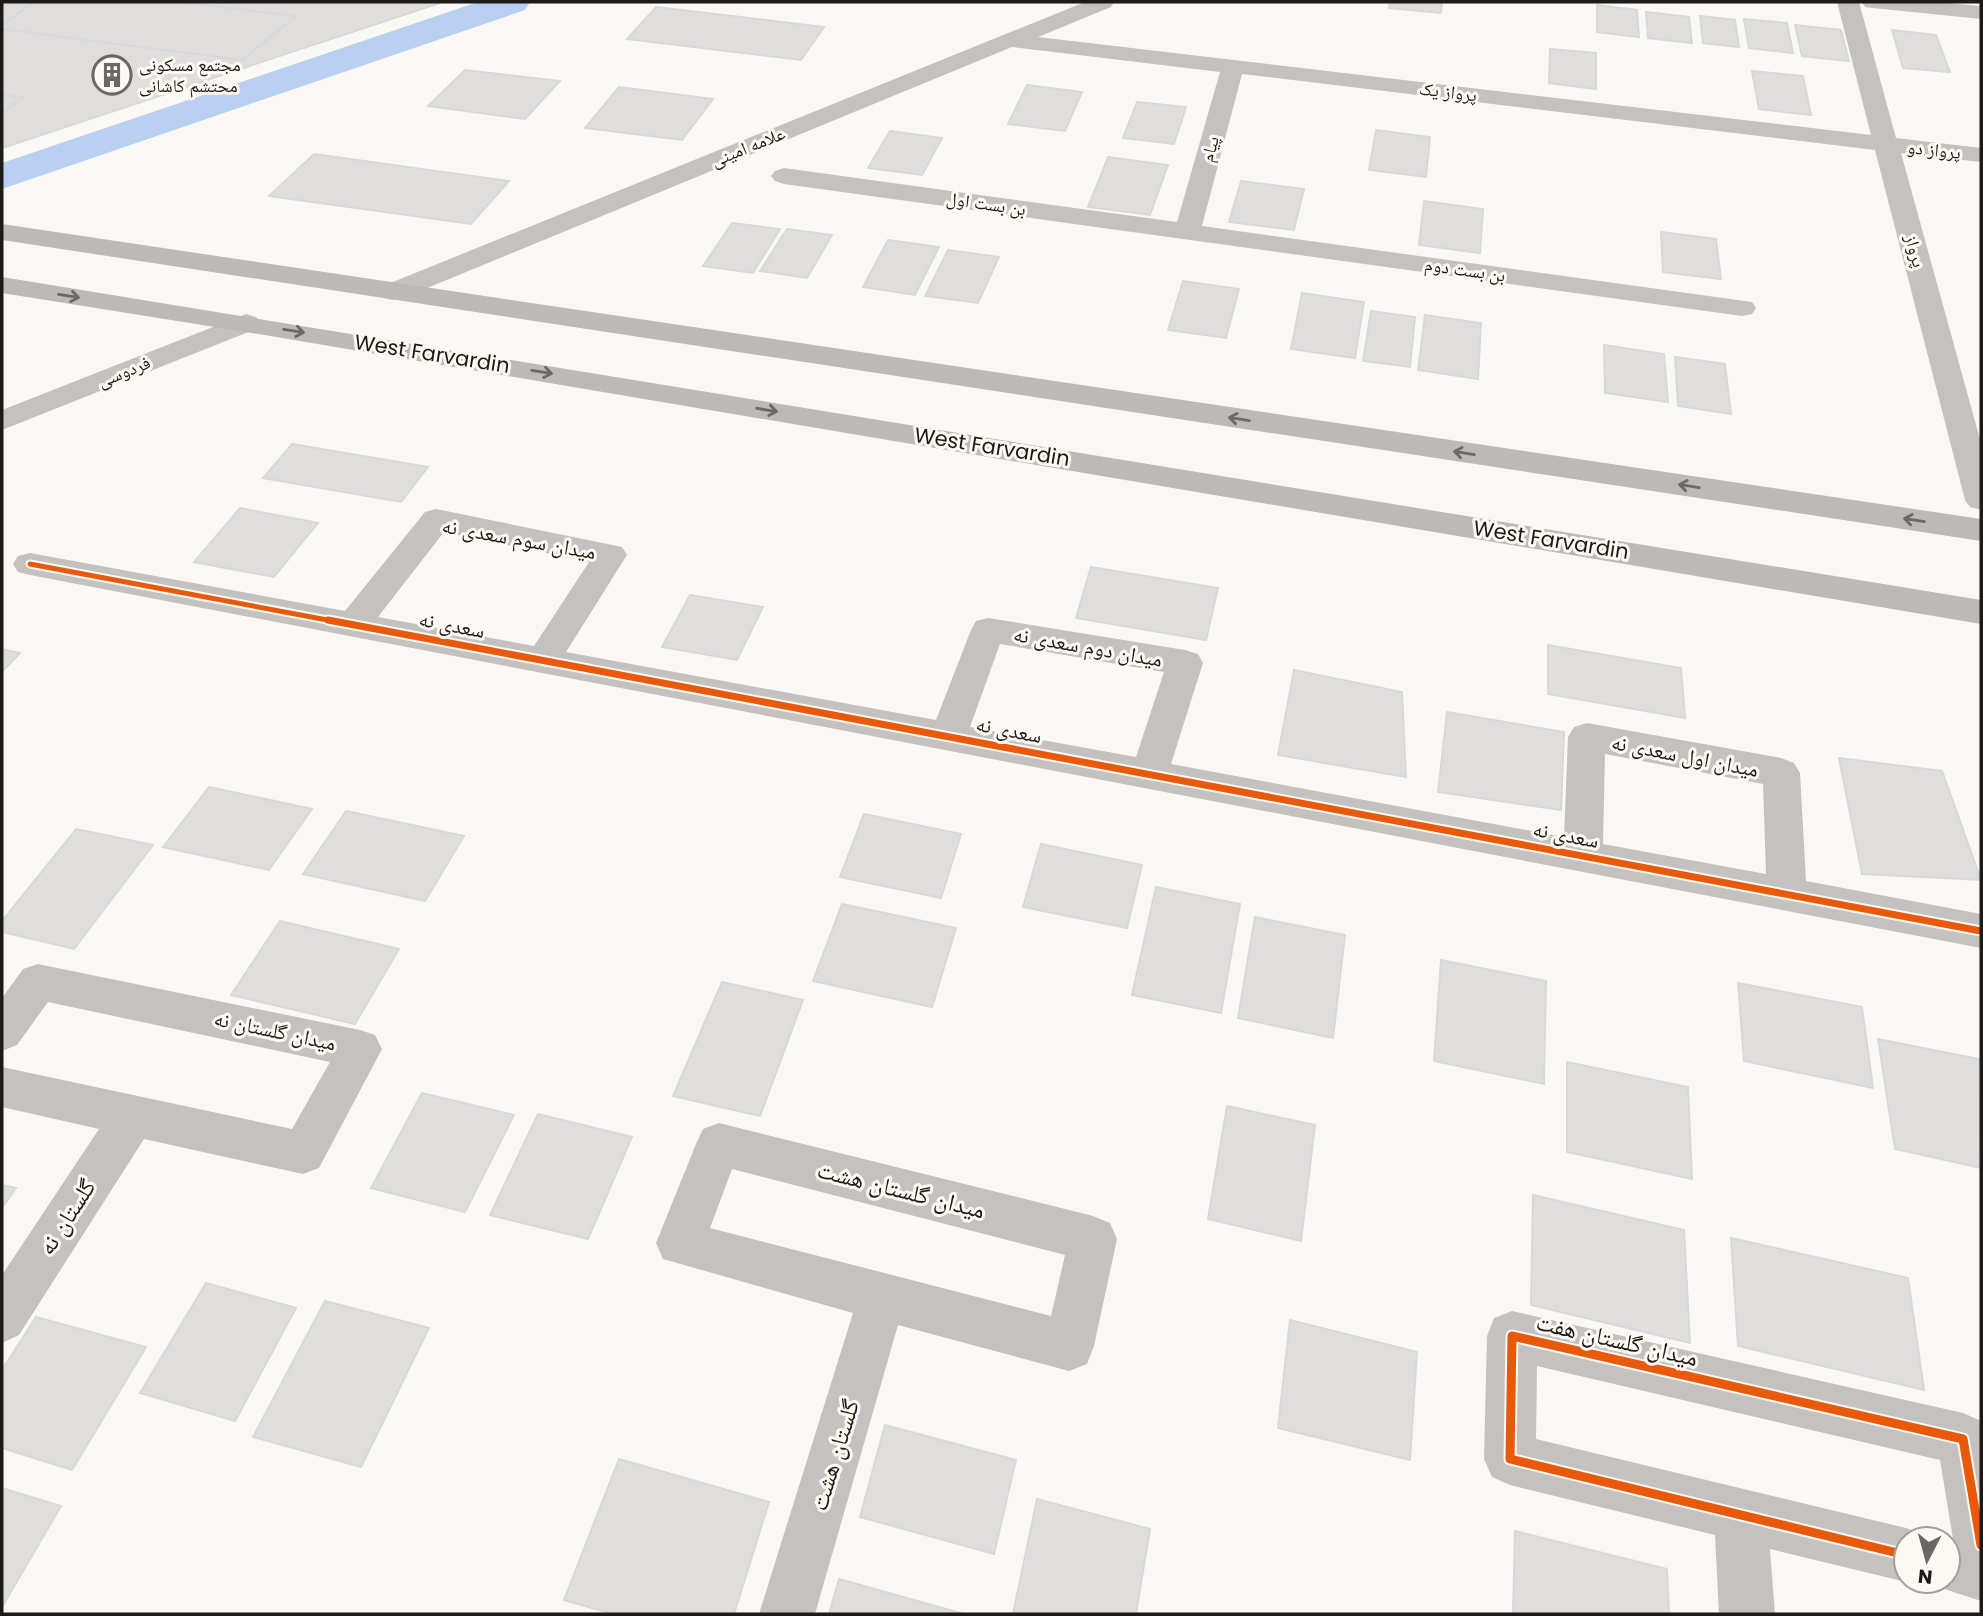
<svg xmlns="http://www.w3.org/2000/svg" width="1983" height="1616" font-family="Poppins,'Noto Naskh Arabic',sans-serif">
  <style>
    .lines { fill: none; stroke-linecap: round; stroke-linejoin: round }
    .canal { fill: #bad0f0; fill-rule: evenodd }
    .building { fill: #dfdedd; stroke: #d9d8d8; stroke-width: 2 }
    .minor { fill: #c3c2c0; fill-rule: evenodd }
    .major { fill: #bbbab8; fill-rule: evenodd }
    .cycleway-far2-casing { stroke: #fcf9f2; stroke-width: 9 }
    .cycleway-far1-casing { stroke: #fcf9f2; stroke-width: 11 }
    .cycleway-casing { stroke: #fcf9f2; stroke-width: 13 }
    .cycleway-far2 { stroke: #e8590c; stroke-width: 5 }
    .cycleway-far1 { stroke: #e8590c; stroke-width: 7 }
    .cycleway { stroke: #e8590c; stroke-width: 9 }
    .oneway { stroke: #6c6a68 }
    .labels { text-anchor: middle; stroke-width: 6; stroke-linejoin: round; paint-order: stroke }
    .far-poi-label { font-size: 18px; fill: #1c1b19; stroke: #fcf9f2; text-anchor: start }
    .far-street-label { font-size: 18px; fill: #1c1b19; stroke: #fcf9f2 }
    .street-label { font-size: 21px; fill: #1c1b19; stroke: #fcf9f2 }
    .near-street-label { font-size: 24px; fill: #1c1b19; stroke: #fcf9f2 }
  </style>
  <rect width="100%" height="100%" fill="#faf8f4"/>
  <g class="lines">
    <path class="canal" d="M478,2h52l-5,8 -523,179v-26z"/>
  </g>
  <path class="building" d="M2,2h441l-441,146z
    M35,2h146l115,14 -54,44 -240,-31v-5z
    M1390,2h52l-1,11 -52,-5z
    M1597,5l40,5 2,27 -42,-5z
    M656,7l168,20 -23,33 -174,-21z
    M1646,12l43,5 3,26 -44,-5z
    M1700,16l35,4 4,27 -36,-4z
    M1744,19l43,4 6,30 -44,-5z
    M1795,25l46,5 8,31 -47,-5z
    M1892,30l44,5 14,37 -47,-4z
    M1550,49l46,4v36l-47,-6z
    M465,70l95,11 -35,38 -97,-13z
    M1752,71l51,5 8,39 -52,-6z
    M1027,85l55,7 -17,39 -57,-7z
    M619,87l94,12 -31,41 -97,-12z
    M2,95l21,2 -21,16z
    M1137,102l49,5 -12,37 -51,-6z
    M1376,130l54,7 -4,40 -57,-7z
    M890,131l52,7 -20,37 -54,-7z
    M314,154l195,27 -38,43 -202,-28z
    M1108,157l60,8 -18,50 -62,-8z
    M1241,181l63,8 -10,41 -65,-8z
    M1424,201l59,8 -3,44 -61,-8z
    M732,223l48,6 -27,44 -50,-7z
    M787,229l45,6 -25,43 -47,-7z
    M1661,232l55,7 5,40 -58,-7z
    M888,240l51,7 -24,48 -52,-8z
    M948,250l51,7 -21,46 -53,-7z
    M1183,281l56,8 -13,49 -58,-8z
    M1302,293l62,9 -9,56 -64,-9z
    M1371,311l44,6 -5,50 -47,-6z
    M1425,315l56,8 -3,56 -60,-9z
    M1604,345l60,9 4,48 -63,-9z
    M1675,357l50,7 6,50 -53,-8z
    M292,444l136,23 -27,35 -138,-24z
    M240,508l78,15 -44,54 -80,-15z
    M1091,567l127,21 -12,52 -130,-22z
    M690,595l73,12 -26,53 -75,-13z
    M1548,645l133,23 4,50 -137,-24z
    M2,649l18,4 -18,19z
    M1294,670l108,22 4,85 -128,-22z
    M1447,712l117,20 -3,78 -123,-18z
    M1839,758l103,13 39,109 -119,-6z
    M209,787l103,22 -43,61 -106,-23z
    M346,811l118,25 -39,65 -122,-27z
    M864,814l97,20 -20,64 -101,-21z
    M76,829l77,16 -79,104 -72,-17v-11z
    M1041,844l101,21 -15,63 -104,-21z
    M1156,887l84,17 -19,109 -89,-18z
    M842,904l114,24 -24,79 -119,-26z
    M1255,917l90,18 -12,103 -95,-20z
    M280,921l119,28 -44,75 -124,-29z
    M1441,960l105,21 -2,103 -110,-23z
    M722,982l81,18 -43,116 -87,-20z
    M1738,983l124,24 11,81 -129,-27z
    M1878,1039l101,20 2,109 -86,-19z
    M1567,1062l121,25 4,92 -125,-27z
    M422,1093l92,22 -49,97 -94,-24z
    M1227,1106l88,19 -14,116 -93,-22z
    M538,1114l94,23 -44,102 -98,-24z
    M2,1185l14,3 -14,20z
    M1533,1195l151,35 6,113 -159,-38z
    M1731,1238l177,40 16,112 -186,-44z
    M206,1283l90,25 -61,113 -95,-28z
    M325,1301l104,27 -68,139 -108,-30z
    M36,1317l110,30 -74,123 -70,-22v-78z
    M1290,1320l127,32 -7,108 -132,-32z
    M885,1425l131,35 -22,94 -134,-37z
    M619,1459l150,43 -35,112h-121l-49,-14z
    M2,1488l59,18 -59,101z
    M1037,1499l113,30 -14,85h-123z
    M1515,1531l152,38 2,45h-156z
    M839,1579l125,35h-135z"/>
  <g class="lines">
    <path class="minor" d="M1085,2h29l-3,5 -73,30 833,98 -34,-133h22l37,136 85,10v14l-80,-9 80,290v67l-11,-3 -5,-7 -90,-350 -633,-76 -40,152 550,76 4,6 -4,6 -10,2 -958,-132 -9,-3 -4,-5 4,-5 9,-3 393,54 43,-150 -208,-25 -609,251 -10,2 -10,-2 -4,-6 4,-6z
      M1862,2h73l46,4v13l-108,-11 -8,-1z
      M246,314l10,3 4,6 -4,6 -254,101v-20z
      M436,509l186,38 5,8 -61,97 370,68 35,-90 5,-9 12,-3 197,32 13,4 5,9 -32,101 393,73 4,-100 6,-10 13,-4 194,35 13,5 6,10 6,108 175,33v34l-1951,-373 -12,-3 -5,-8 5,-8 12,-3 315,58 80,-99zM444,532l145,30 -55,84 -156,-29zM1000,644l164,28 -28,85 -166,-30zM1605,754l158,30 3,90 -163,-30z
      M38,964l322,66 15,5 7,14 -63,119 -16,6 -159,-35 -125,196 -17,8v-68l97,-146 -97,-22v-40l290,62 38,-67 -282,-60 -31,43 -15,6v-53l21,-29z
      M719,1123l374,93 17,7 7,16 -23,107 -7,18 -18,7 -171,-46 -83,289h-56l94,-301 -190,-54 -7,-16 40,-99 7,-15zM732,1169l333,86 -14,61 -341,-88z
      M1512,1311l451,102 18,8v180l-52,-17 -2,-3h21v-42h-3h8l-13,-79 -403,-94 -1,73 370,89 19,8 1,3h-20v42h3l-3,1 -136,-33 5,65h-56l-4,-79 -205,-50 -18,-8 -8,-18 3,-123 7,-18z"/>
    <path class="major" d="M2,224l1979,295v22l-1979,-301z
      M2,277l1979,323v24l-1735,-292 -244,-39z"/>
    <g class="cycleway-far2-casing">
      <path id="cycleway-far2" d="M30,564l308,58"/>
    </g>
    <g class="cycleway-far1-casing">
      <path id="cycleway-far1" d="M328,620l1653,311"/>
    </g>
    <g class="cycleway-casing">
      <path id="cycleway" d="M1906,1555l-396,-96 2,-123 451,103 18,106"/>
    </g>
    <use href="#cycleway-far2" class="cycleway-far2"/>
    <use href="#cycleway-far1" class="cycleway-far1"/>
    <use href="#cycleway" class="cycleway"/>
  </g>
  <defs><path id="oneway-shaft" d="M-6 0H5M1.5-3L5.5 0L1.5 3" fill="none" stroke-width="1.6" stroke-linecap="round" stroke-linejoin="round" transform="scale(1.75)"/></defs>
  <g class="oneway">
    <use href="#oneway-shaft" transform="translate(69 296) rotate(9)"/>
    <use href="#oneway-shaft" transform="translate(294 331) rotate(9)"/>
    <use href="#oneway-shaft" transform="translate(542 372) rotate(9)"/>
    <use href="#oneway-shaft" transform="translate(767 410) rotate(9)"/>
    <use href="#oneway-shaft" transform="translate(1239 419) rotate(-171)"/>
    <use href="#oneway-shaft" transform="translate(1464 453) rotate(-171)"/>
    <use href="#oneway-shaft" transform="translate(1689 486) rotate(-171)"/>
    <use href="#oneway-shaft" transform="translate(1914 520) rotate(-171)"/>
  </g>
  <defs>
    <g id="building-ring" transform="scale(2.0125)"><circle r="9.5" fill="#fcf9f2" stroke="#6a6866" stroke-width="1.5"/><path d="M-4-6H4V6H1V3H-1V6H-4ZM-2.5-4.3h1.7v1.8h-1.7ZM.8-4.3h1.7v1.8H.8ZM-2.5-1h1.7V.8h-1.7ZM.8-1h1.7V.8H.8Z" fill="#6a6866"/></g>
  </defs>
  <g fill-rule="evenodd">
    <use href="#building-ring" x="112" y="75"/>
  </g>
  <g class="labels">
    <g class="far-poi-label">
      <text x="139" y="71">مجتمع مسکونی<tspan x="139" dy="21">محتشم کاشانی</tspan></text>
    </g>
    <g class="far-street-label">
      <text transform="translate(1448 92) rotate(7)" y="6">پرواز یک</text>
      <text transform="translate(748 147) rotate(-22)" y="6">علامه امینی</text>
      <text transform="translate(1210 149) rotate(-75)" y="6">پیام</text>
      <text transform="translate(1934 150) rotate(6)" y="6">پرواز دو</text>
      <text transform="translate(986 204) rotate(8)" y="6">بن بست اول</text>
      <text transform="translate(1915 251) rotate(75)" y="6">پرواز</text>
      <text transform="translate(1465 270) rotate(8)" y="6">بن بست دوم</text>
      <text transform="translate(124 372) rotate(-22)" y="6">فردوسی</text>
    </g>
    <g class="street-label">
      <text transform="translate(432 354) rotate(9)" y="7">West Farvardin</text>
      <text transform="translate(992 447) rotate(9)" y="7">West Farvardin</text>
      <text transform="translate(519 539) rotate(10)" y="7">میدان سوم سعدی نه</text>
      <text transform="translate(1551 540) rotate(9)" y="7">West Farvardin</text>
      <text transform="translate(452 625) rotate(11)" y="7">سعدی نه</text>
      <text transform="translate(1088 647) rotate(10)" y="7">میدان دوم سعدی نه</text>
      <text transform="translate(1009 730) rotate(11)" y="7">سعدی نه</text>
      <text transform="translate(1685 756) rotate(11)" y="7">میدان اول سعدی نه</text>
      <text transform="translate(1566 835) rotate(11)" y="7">سعدی نه</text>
      <text transform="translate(275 1031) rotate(12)" y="7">میدان گلستان نه</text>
    </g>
    <g class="near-street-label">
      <text transform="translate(901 1190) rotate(14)" y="8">میدان گلستان هشت</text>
      <text transform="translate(67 1217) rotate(-57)" y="8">گلستان نه</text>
      <text transform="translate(1617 1340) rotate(13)" y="8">میدان گلستان هفت</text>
      <text transform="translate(835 1455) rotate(-73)" y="8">گلستان هشت</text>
    </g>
  </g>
  <rect width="1983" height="1616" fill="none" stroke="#1c1b19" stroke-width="7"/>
  <g transform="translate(1927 1560) rotate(186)"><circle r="33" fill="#fcf9f2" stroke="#a2a09b" stroke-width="2"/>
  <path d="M0-5L12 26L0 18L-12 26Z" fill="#6a6866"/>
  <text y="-10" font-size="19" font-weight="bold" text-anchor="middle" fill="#1c1b19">N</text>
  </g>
</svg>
